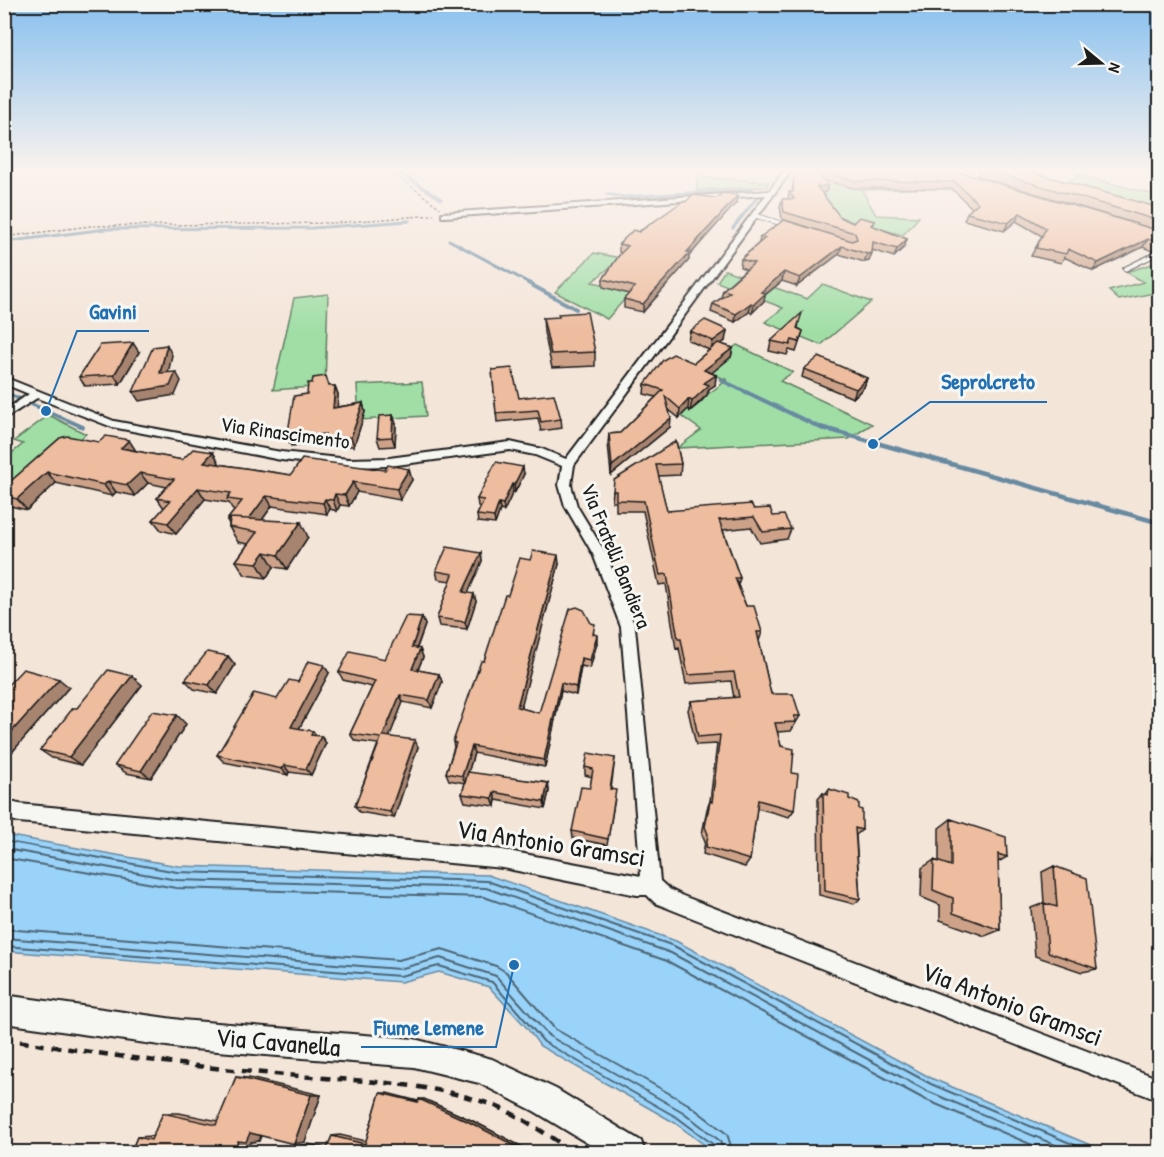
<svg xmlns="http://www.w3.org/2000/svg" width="1164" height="1157" font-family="'Patrick Hand',sans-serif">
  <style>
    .green { fill: #a0dea6; stroke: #5e7d61; stroke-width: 1.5 }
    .water { fill: #99d3f9; stroke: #678aa1; stroke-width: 1.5 }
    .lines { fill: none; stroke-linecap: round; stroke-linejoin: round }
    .shore-far1 { stroke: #4e6574; stroke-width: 1.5 }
    .shore { stroke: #4e6574; stroke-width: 2 }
    .stream-far2 { stroke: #678aa1; stroke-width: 3 }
    .stream-far1 { stroke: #678aa1; stroke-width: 4 }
    .stream { stroke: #678aa1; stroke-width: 4.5 }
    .service-casing { stroke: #1c1c1c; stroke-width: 6 }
    .minor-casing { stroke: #1c1c1c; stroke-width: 4 }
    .secondary-casing { stroke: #1c1c1c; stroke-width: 4 }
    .path-far1 { stroke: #1c1c1c; stroke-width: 1.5; stroke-dasharray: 3 2; stroke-linecap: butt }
    .path { stroke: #1c1c1c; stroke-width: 4.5; stroke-dasharray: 9 7; stroke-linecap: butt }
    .service { stroke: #f6f6f2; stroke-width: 4 }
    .minor { fill: #f6f6f2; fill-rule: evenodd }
    .secondary { fill: #f6f6f2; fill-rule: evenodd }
    .wall { fill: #cda288; stroke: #1c1c1c; stroke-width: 1.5 }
    .shaded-wall { fill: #a7846f; stroke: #1c1c1c; stroke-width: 1.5 }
    .building { fill: #eebc9e; stroke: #1c1c1c; stroke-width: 1.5 }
    .labels { text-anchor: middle; stroke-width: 6; stroke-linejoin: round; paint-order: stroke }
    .street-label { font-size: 21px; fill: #1c1c1c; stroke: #f6f6f2 }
    .near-street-label { font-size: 26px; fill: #1c1c1c; stroke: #f6f6f2 }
    .leader { fill: none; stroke: #1f6fb2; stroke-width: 2 }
    .callout-dot { fill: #1f6fb2; stroke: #f6f6f2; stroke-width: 2 }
    .callout-label { font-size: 22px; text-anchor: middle; font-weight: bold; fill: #1f6fb2; stroke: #f6f6f2; stroke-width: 6; stroke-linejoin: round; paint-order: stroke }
  </style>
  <rect width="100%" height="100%" fill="#f4e5d9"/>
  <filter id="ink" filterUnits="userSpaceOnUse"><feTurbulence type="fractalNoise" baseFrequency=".0167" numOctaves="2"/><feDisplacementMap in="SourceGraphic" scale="12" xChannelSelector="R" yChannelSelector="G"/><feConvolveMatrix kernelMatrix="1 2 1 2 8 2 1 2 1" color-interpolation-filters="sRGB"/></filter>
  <g filter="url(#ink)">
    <path class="green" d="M838,175l51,8 21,6 -48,1 14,25 43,2 -16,18 -61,-16 -28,-29h11l2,-8z
      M1079,175l80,21v17l-99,-27z
      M697,177l72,5 -3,5 -69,3z
      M594,253l27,5 -29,24 41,8 -26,29 -52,-27z
      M1155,263l4,2v33l-5,-5 -35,7 -10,-9 35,-9 -18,-10z
      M725,270l82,29 16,-15 48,18 -50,43 -56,-23 18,-14 -66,-26z
      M328,294l-3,92 -52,4 21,-92z
      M737,345l56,27 -13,9 92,43 -23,15 -172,9 24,-18 -21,-15 47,-35 -24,-10z
      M422,382l4,34 -67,4 -2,-35z
      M49,415l37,19 -81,69v-51l7,1 11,-9 -9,-3z"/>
    <path class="water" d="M5,835l173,31 310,9 188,66 257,138 174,73h-393l-39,-29 -135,-77 -13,-18 -38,-41 -50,-15 -38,10 -396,-31z"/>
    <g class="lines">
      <path class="shore-far1" d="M4,841l61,11
        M4,849l16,3"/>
      <path class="shore" d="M12,850l165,30 309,8 185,65 256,138 145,61
        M57,850l120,22 310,9 187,65 257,138 160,68
        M4,858l172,30 308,9 183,64 257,138 125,53
        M4,929l394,31 44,-11 54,17 10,6 49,57 133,75 39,30 6,18
        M4,938l395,31 41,-11 56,18 53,60 134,76 37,29 4,11
        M4,946l396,30 39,-10 53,16 52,60 134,76 36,27 3,7"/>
      <path class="stream-far2" d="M397,171l44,28
        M606,194l18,3 129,-8
        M733,228l26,-33
        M449,240l82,44
        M4,242l102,-13 206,-1 97,-7"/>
      <path class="stream-far1" d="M528,283l48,26
        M721,380l102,49
        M4,392l79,35"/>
      <path class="stream" d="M820,427l340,96"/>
      <g class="service-casing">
        <path id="service" d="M754,215l32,10
          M1125,269l35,-17"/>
      </g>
      <g class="minor-casing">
        <path id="minor" d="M784,171h7l-217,294 -3,20 6,21 29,48 29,73 25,254 9,8 14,7 477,183v22l-480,-188 -25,-10 -8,-8h-10l-134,-27 -484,-46 -15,-4v-18l15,4 484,46 138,26 -20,-249 -28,-73 -28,-48 -6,-21 3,-19 -27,-11 -25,-5 -121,16 -40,1 -68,-7 -169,-33 -75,-29 -33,21v-8l25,-17 -25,-10v-7l110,44 167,31 68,7 40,-1 121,-16 32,7 24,10 200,-264 -321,22h-3v-4l327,-22z"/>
      </g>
      <g class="secondary-casing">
        <path id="secondary" d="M4,995l177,25 233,19 78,20 64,30 85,52 4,11h-43l-68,-41 -55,-28 -65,-16 -233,-19 -177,-25z"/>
      </g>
      <path class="path-far1" d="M391,171l49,37
        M4,237l87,-11 242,-3 101,-8"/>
      <path class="path" d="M4,1039c90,14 180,27 271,35 70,7 144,6 212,29 31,10 59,32 87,49"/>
      <use href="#service" class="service"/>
      <use href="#minor" class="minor"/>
      <use href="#secondary" class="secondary"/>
    </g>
    <path class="wall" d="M801,171h155l204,60v18l-8,2 -9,-4 -50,24 -29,-14 -3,6 -30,-7 11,-20 -26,-15 -12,10 -40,-11 3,-7 5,-5 -20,-19 -99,-1 -30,-8 5,5 -2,7 -4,1 18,24 13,6 22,-2 -2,5 34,13 -3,8 -10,10 -22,-7 -3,11 -5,1 -25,-8 -42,32 -15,-5 -17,14 -1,6 -12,12 -3,-1 -14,10 -24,-10 2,-8 8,-6 2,-8 23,-21 -6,-2 1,-8 18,-16 1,-6 52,-8 -30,-10 -2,-13 2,-7h6l1,-7h3l2,-17z
      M979,171h48l133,37v23l-183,-55z
      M686,202l50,1 -47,53v4l-46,52 -19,-4v-9l5,-5 -26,-7v-8l18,-26 -2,-1v-8z
      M543,318l52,34v14l-43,2 -8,-36z
      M799,323l-1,5 5,3 -7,21 -7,-2 -2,5 -18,-4 2,-10z
      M690,331l35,10 -4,3 12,4 -2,9 -20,16 5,2 -1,10 -6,4 -2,6 -7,8 -10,8 -2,-2 -9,9 -10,-8 1,17 -59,48 -3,-32 1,-9 11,-1 36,-36 -12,-3 1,-10 49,-21 15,-13 -21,-10z
      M139,352l-19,32 -35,2 -6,-9z
      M804,369l63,9 -3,9 -11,11 -51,-21z
      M492,370l27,28 42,21 1,9 -21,3 -3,-13 -41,4z
      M329,386h6l3,8 -1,13 26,-4 2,9 -11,34h-27l-1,-3 -35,3 -4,-8 20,-44z
      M393,415l3,9 -1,22 -15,1 -3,-9z
      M60,438l76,13 46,9 31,-8 6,11 -1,1 73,11 121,5 -12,20 -43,-8 -8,14 -9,-1 -3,6 -7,-2 -3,5 -55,-8 -10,14 46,17 -21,32 -13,-2 -8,11 -21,-3 -9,-14 12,-17 -10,-2 -9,-15v-3l-2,-4 8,-10h-2l-4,-7 -24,-4 -29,35 -15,-4 -8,-10 11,-12 -7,-10 10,-11 -19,-4 -13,13 -19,-4 -4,4 -56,-13 -29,27 -21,-5 -2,-2v-16z
      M676,441l5,23 -1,11 -22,1 9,35 87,-2 19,7 18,13 -4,10 -27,4 -9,-16 -28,3 17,48 -2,7 8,21 16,26 -3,9 12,53 29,22 -9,15 -14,1 4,14 11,27 2,37 -5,7 -32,-9 -7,52 -5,7 -42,-13 2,-13 -3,-7 5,-25 3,-8 7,-57 -21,1 -8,-35 3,-9 43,-3 -3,-17 -45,3 -7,-36 -3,1 -10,-65 -7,1 -16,-74h-27v-9h-4l1,-11z
      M524,474l-9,18h-2l-9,19 -4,-1 -5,14 -17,-2 -1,-7 4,-8 -3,-1 -1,-7z
      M481,553l1,8 -14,32 8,8 -9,28 -28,-3 -2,-8 14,-37 -13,-2 -2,-8z
      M559,564l-39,144 19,5 55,-79 3,9 -7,25 -9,-2 -5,29 -15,-4 -16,76 -71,-14 -6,20 80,10 1,8 -4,18 -49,-9 -1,6 -30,-4 -3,-8 3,-11 -16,-3 -3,-7 8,-26 -1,-5 31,-81 24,-66z
      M422,617l3,8 -8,23 3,1 3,8 -5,13 21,4 3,8 -10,26 -29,-6 -14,35 29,10 -24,71 -35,-6 -4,-6 23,-62 -23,-3 -5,-7 22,-47 -29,-7 -4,-8 46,-13z
      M228,656l7,9 -18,29 -23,-5 -9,-9z
      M329,673l-30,56 14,2 3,4 10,8 -15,32 -22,-3 -1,3 -64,-13 -7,-7 60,-56 21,-17z
      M132,676l10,9 -61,80 -29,-7 -12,-8z
      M69,687l-56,64 -9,-2v-60z
      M186,724l-35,54 -25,-5 -11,-8z
      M615,758l-4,31 4,9 -8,47 -34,-7 -1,-7 18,-43 2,-11 -7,-2v-8z
      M829,789l20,10 10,10 3,21 -6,5 4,64 -6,5 -35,-9 -1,-96 5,-6 2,1z
      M951,819l56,38 -9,5 2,68 -15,6 -45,-16v-15l-19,-8 1,-29 12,-8 5,2v-34z
      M1160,850v20l-8,-10 1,-7z
      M1054,866l43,103 -15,3 -47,-16 -4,-48 13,-5 -2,-31z
      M236,1077l13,1 72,17 -16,47 -44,-7 -2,6 -8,1 -4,10h-116l6,-15 16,-1 10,-23h16l39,8z
      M380,1093h7l31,8 6,-2 47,21 61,32h-236l2,-6 10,-2 19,4 5,-12 8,-1 26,6z"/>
    <path class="shaded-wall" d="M828,185l-2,7 -11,2 2,-7z
      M738,195l-2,8 -47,53v4l-46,52v-8l44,-52z
      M1020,213l-4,8 -12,10 4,-8z
      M907,239l-3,8 -10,10 3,-8z
      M1148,239l-5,8 -50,24 5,-8z
      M1158,243h2v6l-8,2z
      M842,246l-3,8 -42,32 3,-8z
      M872,253l-3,8 -5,1 3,-8z
      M784,272l-2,9 -17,14 -1,6 -12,12 2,-9 7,-12z
      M751,303l-2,9 -14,10 1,-8z
      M727,331l-2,10 -14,10 2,-10z
      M133,343l6,9 -19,32 -6,-9z
      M167,345l5,10 -6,28 -6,-10z
      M733,348l-2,9 -28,23 1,-10z
      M176,372l5,9 -6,14 -36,6 -6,-9z
      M716,375l-1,10 -6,4 -2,6 -17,16 2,-10 12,-18z
      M867,378l-3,9 -11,11 3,-9z
      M335,386l3,8 -1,22 -4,-8z
      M689,399l-1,10 -9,9 1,-9z
      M363,403l2,9 -11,34 -3,-9z
      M393,415l3,9 -1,22 -3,-9z
      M671,418l-1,9 -59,48 1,-9z
      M129,440l7,11 -15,-3z
      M213,452l6,11 -9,10 -6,-11z
      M523,467l1,7 -9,18 -1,-7z
      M409,469l3,11 -12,20 -3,-11z
      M47,472l9,11 -29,27 -10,-11z
      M140,473l8,10 -13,13 -8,-11z
      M108,481l8,11 -4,4 -8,-11z
      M353,482l4,10 -8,14 -4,-11z
      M512,484l1,8 -9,19 -1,-7z
      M198,488l7,11 -29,35 -8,-11z
      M335,494l5,11 -3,6 -4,-11z
      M266,496l6,10 -18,25 -8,-8z
      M325,499l5,10 -3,5 -4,-11z
      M499,503l1,7 -5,14 -1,-7z
      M301,522l7,15 -21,32 -9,-14z
      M265,552l9,15 -8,11 -9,-15z
      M481,553l1,8 -17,39 -2,-8z
      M558,555l1,9 -40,151 -2,-8z
      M474,594l2,7 -9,28 -2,-7z
      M422,617l3,8 -11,30 -2,-8z
      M597,635v8l-7,25v-8z
      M420,649l3,8 -8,19 -3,-7z
      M228,656l7,9 -18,29 -8,-9z
      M581,658v8l-5,29v-8z
      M324,665l5,8 -33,61 -5,-7z
      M439,674l3,8 -10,26 -3,-8z
      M132,676l10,9 -61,80 -12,-8z
      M59,679l10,8 -56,64 -9,-5v-6z
      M561,683v8l-16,76 -1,-7z
      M400,695l3,7 -16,41 -4,-7z
      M177,715l9,9 -35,54 -10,-7z
      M321,736l5,7 -15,32 -5,-6z
      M415,740l3,7 -24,71 -4,-6z
      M472,746l2,7 -9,30 -3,-7z
      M284,765l5,7 -1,3 -6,-6z
      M548,783l1,8 -4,18 -1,-7z
      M494,792l2,8 -1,6 -3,-8z
      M311,1095h10l-16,47 -11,2z
      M419,1099h5l47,21 61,32h-5z
      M263,1131l-4,10 -8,1 -4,10h-13l4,-11 12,-8z"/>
    <path class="building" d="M801,171h14l13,14 -11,2 23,30 13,6 6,-6 16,4 -4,4 36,14 -10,10 -24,-7 -1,11 -5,1 -25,-8 -42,32 -16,-6 -23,20 5,1 -12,11 -3,-1 -15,11 -23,-10 17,-12 -7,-2 31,-27 -13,-4 24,-21 -5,-1 24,-17 68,21 5,-2 -2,-6 -71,-21 -2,-13h12l-5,-7h4l1,-17z
      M821,171h135l204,60v12h-2l-10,-4 -50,24 -30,-14 -2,5 -30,-6 10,-20 -26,-15 -12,10 -41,-10 11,-10 -23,-21 -100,-1z
      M990,171h37l133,37v13z
      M722,193l16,2 -51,57h3l-47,52 -19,-5 11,-12 -32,-8 17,-25 8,-8 -9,-2 14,-14 6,2 44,-31 3,1 6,-7 25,3z
      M587,312l8,40 -44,2 -8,-36 16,-1 -1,-3z
      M802,313l-5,15 6,3 -4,11 -7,-2 -2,5 -19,-4z
      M705,320l20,9 2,2 -14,10 -23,-10z
      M133,343l-19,32 -35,2 21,-32z
      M718,343l15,5 -29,22 12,5 -12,8 5,2 -17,16 -3,-2 -9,10 -15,-13 6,22 -59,48 -3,-32 11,-1 43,-43 -18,-6 18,-24 10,-6 21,9z
      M167,345l-7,28 16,-1 -6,14 -37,6 20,-45z
      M819,357l48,21 -11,11 -52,-20z
      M512,368l7,30 35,-4 7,25 -20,3 -3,-12 -42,3 -4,-43z
      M326,376l3,10h6l-2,22 30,-5 -12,34 -27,1 1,-4 -38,4 7,-42 13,-2 1,-11h4l1,-5z
      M393,415l-1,22 -15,1 2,-22z
      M67,436l32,6 7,-6 23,4 -8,8 61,12 11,-11 20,3 -9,10 87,13 11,-16 83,11 3,-5 21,4 -12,20 -44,-7 -8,13 -10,-1 -2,6 -8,-1 -2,4 -57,-7 -17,23 -19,-1v2h-3l15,-19 -15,-2 4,-6 -33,-5 -30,35 -15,-3 17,-19 -13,-3 17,-19 -34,-6 -13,12 -19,-4 -4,4 -57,-13 -30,27 -13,-3v-9l56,-49z
      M676,441l5,23 -25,1 11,46 84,-7 3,5 16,-1 3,8 11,-1 7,14 -28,3 -9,-15 -35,3 21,58h-5l11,28h8l8,26h-5l14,62h22l7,22h-6l2,6 -21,1 6,23 13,3 -2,24 6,1 -4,36 -36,-10 -8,60 -44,-13 2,-13 -3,-7 5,-26 2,1 8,-67 -22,2 -7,-36 48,-4 -5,-25 -46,3 -7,-36h-3l-11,-65 -7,1 -16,-74 -28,-1v-9h-3l1,-11z
      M496,462l27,5 -9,18 -2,-1 -9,20 -4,-1 -5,14 -17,-2 7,-15 -7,-1z
      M230,518l71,4 -23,33 -13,-3 -8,11 -21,-2 21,-29 -28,-5z
      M447,547l34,6 -18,39 11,2 -9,28 -28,-4 16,-44 -17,-3z
      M533,551l25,4 -41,152 22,6 31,-104 7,-2 7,3 7,13 4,1 -2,10 4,1 -7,25 -9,-2 -5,29 -15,-4 -17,77 -72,-14 -10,30 -16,-3 10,-30 -3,-1 28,-81h3l21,-66h3l12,-37 10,2z
      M406,616l16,1 -10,30 8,2 -8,20 27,5 -10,26 -29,-5 -17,41 32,4 -25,72 -35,-6 26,-68 -31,-4 25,-53 -36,-9 11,-21 35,8z
      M207,652l21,4 -19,29 -24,-5z
      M308,661l16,4 -33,62 22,4 -2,4 10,1 -15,33 -22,-4 -2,4 -65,-14 37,-62 23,6 12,-19 9,2z
      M23,669l36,10 -55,61v-51z
      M108,670l24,6 -63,81 -29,-7 33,-42h4z
      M152,711l25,4 -36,56 -26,-6z
      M588,753l27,5 -5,31 6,1 -8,49 -36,-8 9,-44 9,1 3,-19 -8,-2z
      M468,772l80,11 -4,19 -50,-10 -2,6 -30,-4z
      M829,789l20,6v4l10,4v6l3,1v20l-7,-2 5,71 -35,-8 -2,-98 5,2z
      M951,819l55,18 1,20 -9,-3 2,76 -47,-17v-15l-20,-8 1,-30 17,6z
      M1054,866l33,12 10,91 -49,-17 -4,-49 13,4z
      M236,1077l75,18 -17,49 -44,-11 -4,9 -8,-1 -4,11h-103l6,-15 14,3 12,-27 53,12z
      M380,1093l38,9 1,-3 48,22 60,31h-231l2,-6 28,4 6,-14 33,8z"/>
  </g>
  <linearGradient id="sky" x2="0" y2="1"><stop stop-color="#88c0ef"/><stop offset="0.51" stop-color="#faf3ee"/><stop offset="1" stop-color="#faf3ee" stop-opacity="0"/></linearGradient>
  <rect width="1164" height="333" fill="url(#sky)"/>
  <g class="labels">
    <g class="street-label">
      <text transform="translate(285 433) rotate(8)" y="7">Via Rinascimento</text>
      <text transform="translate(616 556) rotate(68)" y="7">Via Fratelli Bandiera</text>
    </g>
    <g class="near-street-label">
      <text transform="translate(551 843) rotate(9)" y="9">Via Antonio Gramsci</text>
      <text transform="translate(1012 1004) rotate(21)" y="9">Via Antonio Gramsci</text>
      <text transform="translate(278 1042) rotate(5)" y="9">Via Cavanella</text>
    </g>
  </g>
  <path class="leader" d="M46 411L77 331H149M873 444L930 402H1047M514 965L496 1047H361"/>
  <g class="callout-dot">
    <circle cx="46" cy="411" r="6"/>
    <circle cx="873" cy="444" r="6"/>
    <circle cx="514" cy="965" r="6"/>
  </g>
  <g class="callout-label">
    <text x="113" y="319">Gavini</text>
    <text x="988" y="389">Seprolcreto</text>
    <text x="429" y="1035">Fiume Lemene</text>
  </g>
  <rect width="1164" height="1157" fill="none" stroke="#f6f6f2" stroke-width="24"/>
  <rect x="12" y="12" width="1140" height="1133" fill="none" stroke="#1c1c1c" stroke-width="2" filter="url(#ink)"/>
  <g transform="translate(1101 63) rotate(109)" stroke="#f6f6f2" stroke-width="4.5" paint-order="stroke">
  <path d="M0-4.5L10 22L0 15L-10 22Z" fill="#1c1c1c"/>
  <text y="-9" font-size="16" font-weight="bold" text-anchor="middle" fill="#1c1c1c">N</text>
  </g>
</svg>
